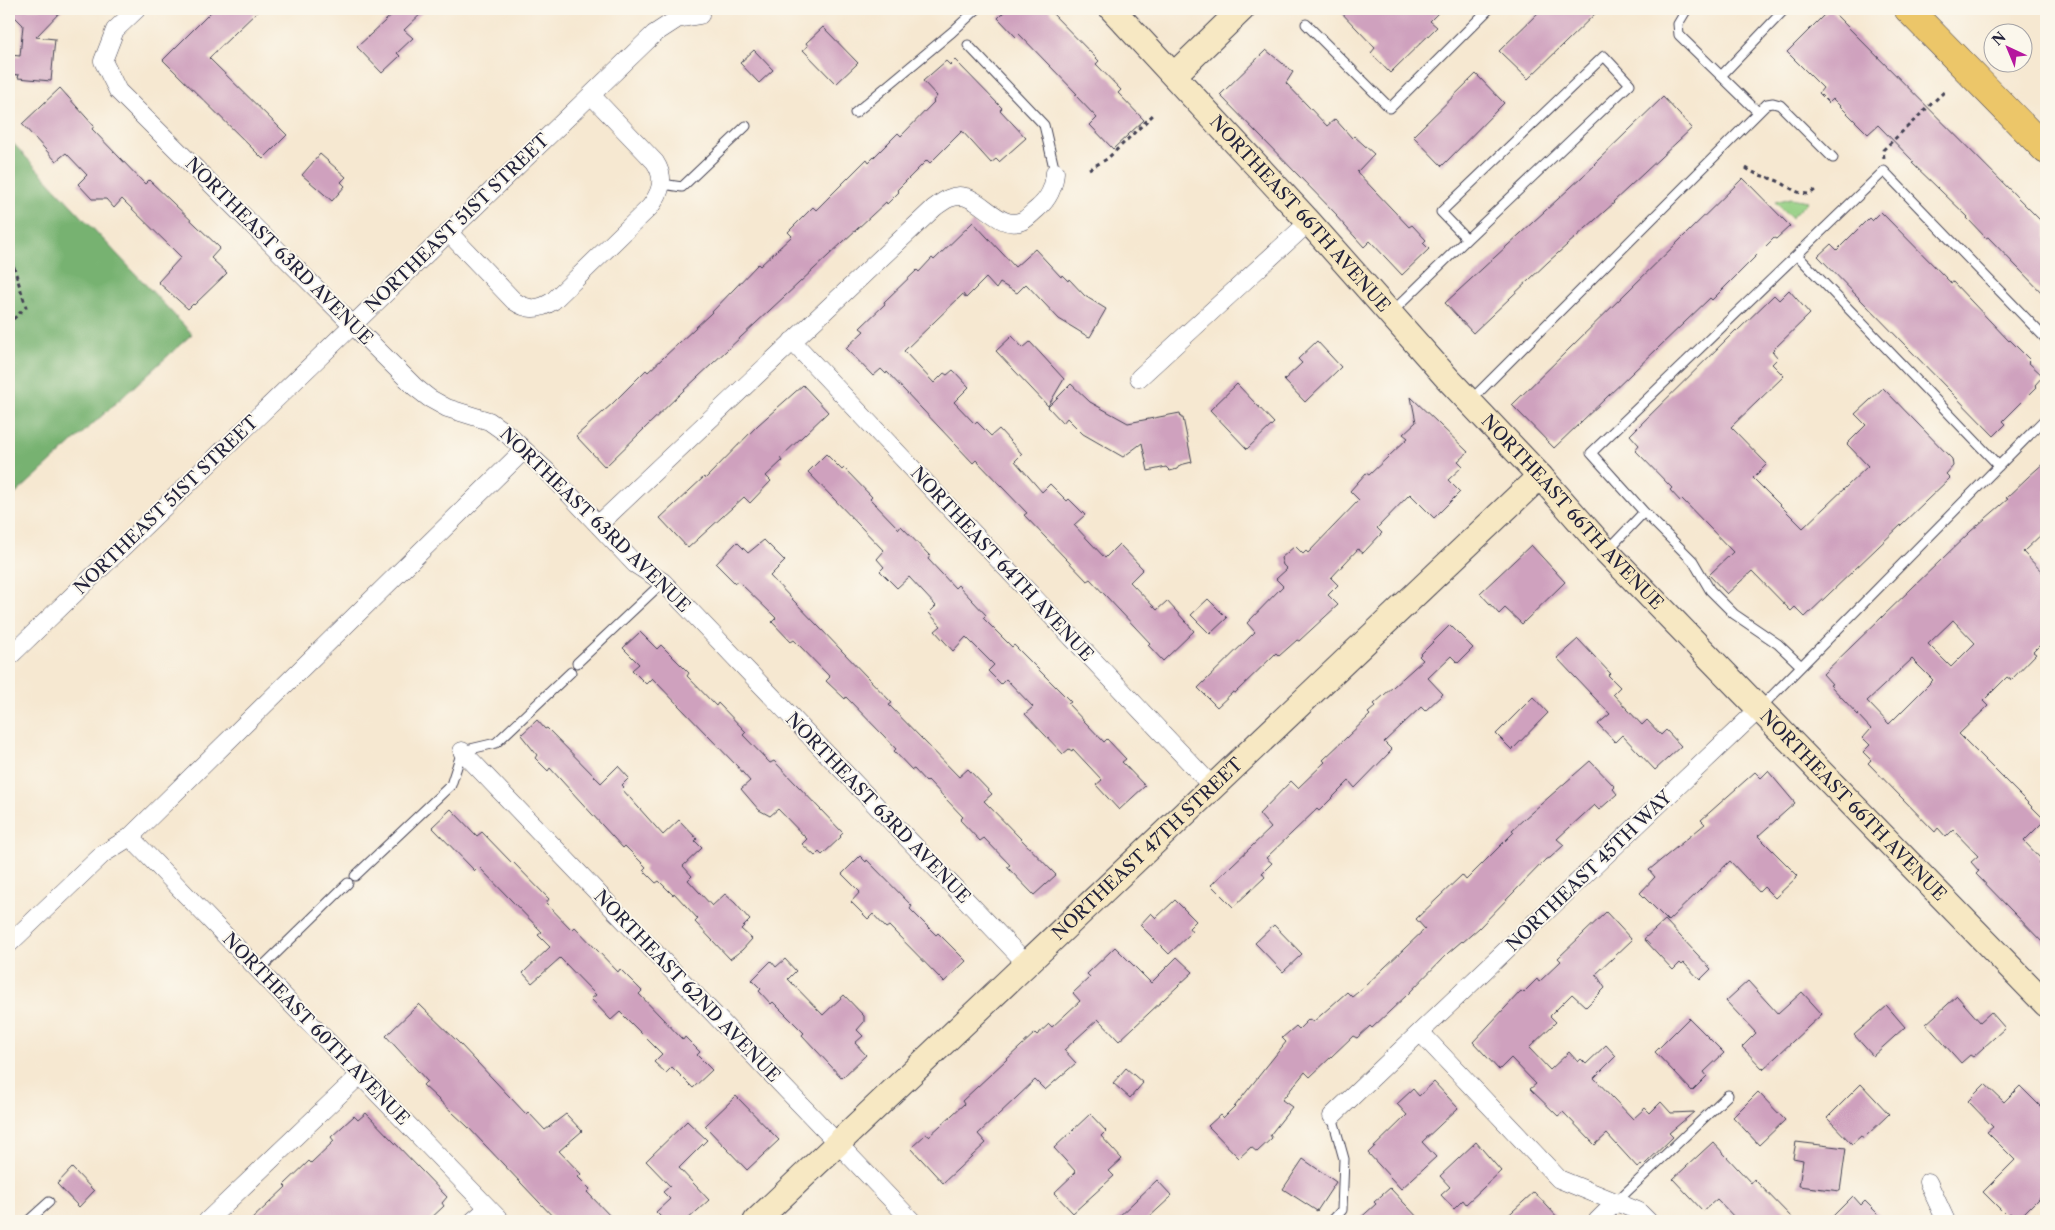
<svg xmlns="http://www.w3.org/2000/svg" width="2055" height="1230" font-family="'Libre Caslon Text',serif">
  <style>
    .green { fill: #94cf83; stroke: #5b785f }
    .forest { fill: #77b271; stroke: #4c6a56 }
    .building { fill: #cfa1be; fill-rule: evenodd }
    .lines { fill: none; stroke-linecap: round; stroke-linejoin: round }
    .lane-casing { stroke: #424052; stroke-width: 11 }
    .street-casing { stroke: #424052; stroke-width: 19 }
    .secondary-casing { stroke: #424052; stroke-width: 27 }
    .primary-casing { stroke: #424052; stroke-width: 29 }
    .path { stroke: #424052; stroke-width: 3; stroke-dasharray: 4 4; stroke-linecap: butt }
    .lane { stroke: #fff; stroke-width: 9 }
    .street { stroke: #fff; stroke-width: 18 }
    .secondary { stroke: #f7e8c3; stroke-width: 25 }
    .primary { stroke: #ecc669; stroke-width: 28 }
    .labels { text-anchor: middle; stroke-width: 4; stroke-linejoin: round; paint-order: stroke }
    .street-label { font-size: 18px; fill: #22223b; stroke: #fbf7ec }
  </style>
  <rect width="100%" height="100%" fill="#fbf7ec"/>
  <filter id="ink" filterUnits="userSpaceOnUse"><feTurbulence type="fractalNoise" baseFrequency=".02" numOctaves="2"/><feDisplacementMap in="SourceGraphic" scale="10" xChannelSelector="R" yChannelSelector="G"/><feConvolveMatrix kernelMatrix="1 2 1 2 8 2 1 2 1" color-interpolation-filters="sRGB"/></filter>
  <filter id="wash" filterUnits="userSpaceOnUse"><feTurbulence type="fractalNoise" baseFrequency=".0096" numOctaves="4" result="noise"/><feDisplacementMap in="SourceGraphic" scale="20" xChannelSelector="R" yChannelSelector="G"/><feGaussianBlur stdDeviation="1.12" result="paint"/><feColorMatrix in="noise" values="0 0 0 0 0 0 0 0 0 0 0 0 0 0 0 0 0 1.4 0 .05"/><feComposite in="paint" operator="in"/></filter>
  <g filter="url(#wash)">
    <rect width="100%" height="100%" fill="#f6e8d1"/>
    <path class="green" d="M1791,198l17,3 -17,17 -16,-16z"/>
    <path class="forest" d="M9,139l183,195 -183,166z"/>
    <g id="blocks">
      <path class="building" d="M9,9h54l-27,28 19,2 -4,42 -33,-3 1,-3 -10,-1v-19l11,1 3,-31 -14,-14z
        M214,9h46l-51,49 78,77 -24,24 -100,-99z
        M398,9h28l-22,21 9,8 -16,15 3,3 -18,17 -25,-26z
        M1007,9h41l51,52 -3,3 25,26 -3,3 26,27 -31,29 -23,-24 7,-7 -22,-23 2,-1 -58,-60 -3,3 -18,-19z
        M1338,9h104l-12,12 7,6 -47,46 -19,-20 4,-5z
        M1542,9h58l-72,70 -29,-28z
        M1830,9l216,217v71l-58,-60 -2,1 -19,-20 1,-1 -56,-54 2,-1 -36,-37 -10,9 -35,-35 -4,4 -10,-10 4,-5 -36,-36z
        M823,27l35,36 -22,21 -33,-34 5,-4 -2,-3z
        M754,50l19,20 -14,13 -19,-20z
        M1266,50l27,22 -7,11 41,43 8,-7 17,19 2,-2 20,18 -17,18 52,55 3,-2 14,15 -3,3 6,6 -27,26 -32,-34 -6,6 -28,-31 1,-1 -117,-120z
        M955,60l47,48 -2,2 26,28 -27,24 -3,-3 -5,4 -29,-32 -32,32 -3,-3 -30,30 2,2 -12,12 -1,-2 -203,189 -78,76 -29,-31 36,-32 34,-34 2,2 62,-58 48,-50 2,2 32,-30 -4,-4 25,-25 3,3 51,-51 2,3 29,-29 3,3 33,-34 -1,-1 4,-5 -14,-15 23,-20 4,4z
        M1476,74l28,29 -62,63 -29,-30z
        M60,88l34,38 -2,3 53,55 4,-4 71,68 -9,10 16,15 -33,32 -1,-1 -5,5 -30,-27 23,-25 -59,-58 -8,9 -8,-9h-14l-14,-15 9,-9 -21,-22 -10,8 -34,-37z
        M1663,97l29,31 -79,74 1,1 -66,59 -75,71 -28,-30 150,-138 -1,-1z
        M320,154l26,23 -5,5 4,4 -13,15 -30,-26z
        M1743,178l47,48 -14,13 -2,-1 -62,62 -2,-2 -156,150 -42,-43z
        M1881,212l70,71 2,-1 56,59 1,-1 20,20 -2,2 15,14 -8,9 2,2 -34,34 3,3 -12,12 -176,-180 13,-12 6,6 32,-32 3,3z
        M973,222l42,45 20,-18 26,28 1,-2 6,6 1,-2 16,17 21,13 -16,28 -3,-1 -28,-17 -33,-35 -9,9 -17,-10 -4,6 -10,-11 -20,20 -3,-4 -59,57 30,32 10,-10 3,2 6,-5 16,17 -15,15 21,22 2,-2 14,14 8,-7 23,25 -7,7 27,31 8,-8 17,17 2,-2 16,16 -11,10 31,33 14,-14 24,25 -13,13 27,28 10,-9 27,30 -31,30 -15,-16 2,-2 -60,-64 -3,2 -63,-66 3,-2 -51,-53 -3,3 -86,-91 -1,2 -5,-5 -8,7 -27,-28 18,-17 -4,-3 25,-24 -1,-2 33,-32 2,2 13,-14 2,2z
        M1789,290l21,24 -38,37 6,7 -6,6 12,12 -53,51 36,37 -14,14 50,50 65,-62 -21,-22 19,-19 -11,-11 28,-26 69,71 1,7 -7,8 4,4 -145,139 -10,-10 -4,4 -39,-40 -25,23 -18,-19 24,-23 -50,-52 -2,2 -11,-12 2,-2 -37,-38 4,-5 -9,-10 106,-105 1,1 37,-36 5,5z
        M1012,336l11,12 7,-6 34,37 -16,27 -52,-55z
        M1317,341l24,26 -36,35 -21,-22 18,-17 -4,-4z
        M1071,384l19,18 38,21 52,-10 1,5h2l9,44 -12,3 -3,4 -7,2 -4,-4 -18,4 -6,-28 -19,14 -40,-23 -16,-16 -4,5 -15,-16z
        M1237,384l37,39 -27,26 -37,-39z
        M803,385l25,27 -48,46 2,3 -16,15 5,5 -21,22 -6,-6 -56,51 -28,-30 44,-41 1,2 53,-54z
        M1411,397l57,55 -10,9 5,5 -15,14 12,12 -26,26 -24,-24 -33,34 5,5 -19,20 -5,-4 -27,29 7,7 -10,10 10,10 -39,36 -2,-1 -18,16 -3,-3 -41,40 -2,-1 -16,15 -19,-19 57,-56 -8,-9 36,-37 -7,-7 11,-10 -4,-4 -2,-7 14,-12 8,8 3,-3 2,2 51,-53 -9,-9 16,-18 3,2 39,-37 -5,-4 13,-12z
        M826,454l16,16 2,-2 28,29 -2,2 29,30 2,-3 29,30 -2,3 27,29 3,-3 28,30 -3,3 29,29 2,-2 57,57 -3,2 36,38 3,-3 19,20 -4,3 23,24 -26,24 -23,-25 6,-5 -29,-31 -1,2 -3,-2 -6,5 -38,-40 8,-7 -27,-28 -5,5 -13,-13 6,-6 -28,-28 -13,14 -18,-20 6,-5 -12,-13 7,-7 -27,-29 -12,11 -17,-17 4,-4 -7,-8 7,-8 -76,-79z
        M2046,461v69l-23,22 23,24v63l-13,13 3,2 -25,26 -4,-3 -24,24 5,5 -29,28 86,86 -21,21 18,19 -3,3 7,8v75l-70,-72 3,-3 -8,-9 7,-6 -25,-26 -7,7 -8,-9 -3,4 -67,-69 3,-3 -8,-8 7,-7 -7,-7 8,-9 -41,-44 2,-1 -9,-10 148,-143 37,-32 -2,-1 22,-21zM1953,620l22,23 -24,24 -23,-23zM1912,659l21,21 -44,44 -22,-23z
        M764,540l21,21 -15,15 122,127 -3,2 70,72 9,-8 24,25 -8,7 72,74 -22,20 -27,-28 3,-2 -26,-27 -4,3 -20,-21 3,-3 -35,-37 -2,2 -12,-13 -2,1 -18,-19 2,-2 -12,-13 -38,-39 -1,2 -19,-18 4,-4 -36,-37 -3,2 -19,-20 4,-4 -38,-37 -3,2 -19,-19 21,-22 11,11z
        M1531,545l34,37 -43,42 -17,-16 -6,6 -19,-21z
        M1208,599l19,19 -17,16 -19,-19z
        M1450,625l23,23 -15,15 -7,-7 -23,22 15,16 -18,17 -4,-4 -37,35 8,8 -37,38 -6,-7 -30,30 -2,-2 -51,49 6,5 -10,10 3,4 -32,30 -22,-22 60,-57 -12,-14 32,-33 7,7 27,-26 -2,-2 47,-45 -2,-2 8,-7 -2,-2 49,-44 -4,-4z
        M640,632l17,17 4,-4 28,28 -2,3 29,30 2,-3 28,29 -3,3 27,28 4,-2 69,72 -3,3 1,1 -19,18 -3,-3 -4,4 -13,-12 5,-5 -29,-30 -8,7 -11,-6 -18,-21 9,-8 -13,-15 -85,-88 -6,6 -14,-14 7,-6 -16,-16z
        M1578,639l32,34 -2,2 12,12 -7,7 29,31 5,-5 14,15 5,-5 15,16 -26,24 -33,-35 -7,7 -17,-18 12,-10 -53,-56z
        M1533,697l15,16 -36,37 -16,-16z
        M537,720l8,9 2,-1 54,55 17,-17 11,12 -7,7 2,2 -2,2 41,46 16,-15 18,19 -2,2 7,7 -19,18 9,10 -4,4 24,26 13,-12 10,9 15,17 -9,9 11,10 -10,11 -12,9 -35,-37 3,-3 -24,-26 -1,2 -14,-14 -3,2 -13,-13 3,-3 -21,-21 -2,2 -73,-80 -2,3 -13,-13 2,-3 -16,-20z
        M1590,761l25,26 -2,2 4,5 -18,16 -5,-5 -37,34 7,6 -14,13 -4,1 -67,69 -16,14 -1,-1 -14,12 -41,42 -35,33 -2,-2 -13,12 -4,-2 -43,41 -5,-5 -23,28 10,7 -22,28 2,3 -15,14 -6,-5 -12,11 -31,-32 12,-11 3,3 12,-12 51,-64 -4,-4 14,-12 3,3 10,-10 4,3 34,-30 5,5 12,-10 61,-58 -9,-10 46,-44 4,5 48,-48 -2,-2 12,-11z
        M1768,771l27,32 -37,33 40,40 -23,22 -11,-11 -5,5 -29,-31 -62,60 -28,-28 15,-16 -6,-7 56,-46 -4,-4 54,-48 6,6z
        M451,809l26,27 5,-4 30,31 1,-1 36,37 -3,4 26,27 3,-3 43,45 2,-3 22,22 -3,3 44,46 2,-3 15,15 -3,3 15,15 -19,18 -21,-21 -6,6 -12,-11 8,-8 -42,-42 -9,8 -20,-21 5,-4 -36,-37 -28,25 -9,-10 27,-26 -12,-12 4,-3 -63,-65 -4,4 -43,-44z
        M860,856l6,6 1,-2 45,46 -2,3 26,26 2,-2 28,28 -22,21 -55,-56 -3,2 -13,-14 -5,5 -17,-17 9,-10 -18,-18z
        M1175,900l21,21 -7,7 3,4 -23,22 -29,-29 11,-12 5,5z
        M1606,912l26,28 -36,34 9,14 -19,19 -14,-13 -22,22 6,6 -27,26 21,22 19,-18 9,10 3,-3 5,5 20,-19 10,11 -22,22 39,41 12,-11 5,5 11,-11 10,11 23,-1 -25,21 4,4 -30,29 -2,-2 -3,4 -31,-34 -12,11 -32,-33 -5,4 -28,-27 6,-5 -25,-26 -12,12 -26,-28 48,-51 2,2 14,-14 2,3 22,-21 -3,-3z
        M1665,920l46,49 -11,11 -16,-17 -2,2 -2,-2 -7,7 -1,-1 -28,-30z
        M1274,925l28,29 -19,18 -28,-29z
        M1115,947l36,36 26,-26 16,15 -74,69 -21,-22 -34,31 12,13 -31,27 -10,-10 -57,54 8,9 -43,40 -32,-35 15,-14 3,2 35,-32 -2,-3 73,-68 2,2 12,-11 3,3 28,-26 -7,-8 17,-16 -3,-3z
        M785,959l11,12 -8,8 35,36 21,-20 20,21v6l-7,8 6,6 -8,7 11,12 -24,23 -40,-43 2,-2 -31,-31 -2,2 -12,-13 2,-2 -9,-9 19,-19 5,6z
        M1748,981l30,33 24,-22 20,22 -59,55 -21,-22 14,-14 -30,-32z
        M1957,996l23,26 11,-10 14,16 -32,29 -3,-2 -9,8 -35,-39z
        M419,1004l41,40 66,70 2,-2 17,18 21,-16 16,17 -23,20 22,23 -3,3 12,12 -3,3 28,29h-58l-90,-95 -44,-41 4,-4 -41,-45z
        M1887,1006l18,21 -32,29 -19,-21z
        M1689,1018l35,35 -20,19 3,4 -15,15 -37,-39z
        M1126,1068l17,15 -13,15 -17,-15z
        M1434,1082l24,26 -36,34 14,15 -35,32 -33,-36 39,-38 -10,-11 16,-15 6,7z
        M1861,1084l28,30 -25,24 -3,-2 -9,8 -25,-26z
        M1985,1084l19,18 16,-16 26,26v79l-29,29 -7,-7 -3,3 -24,-24 32,-32 -28,-28 6,-5 -25,-26z
        M1758,1092l27,28 -26,25 -26,-28z
        M736,1096l43,44 -32,30 -42,-44z
        M366,1113l81,84 -5,6 2,3 -16,15h-178l36,-34 -2,-2 25,-24 2,2 23,-22 -3,-4 23,-21 4,4z
        M1090,1114l16,17 -5,5 21,23 -13,12 5,5 -41,37 -19,-20 22,-21 -22,-24z
        M687,1121l20,19 -28,28 30,32 -23,21h-21l-9,-9 14,-13 -7,-7 7,-6 -24,-25z
        M1476,1142l25,29 -35,33 -3,-4 -9,9 -13,-14 9,-8 -10,-11z
        M1713,1142l38,41 3,-4 41,42h-57l-21,-22 -14,12 -30,-32z
        M1796,1142l50,6 -6,43 -41,-5 4,-26 -10,-2z
        M1303,1159l33,23 -19,29 -34,-22z
        M72,1168l22,23 -15,16 -22,-23z
        M1157,1180l15,16 -27,25h-31z
        M1390,1188l31,33h-64l19,-17 -2,-2z
        M1534,1192l27,29h-59z
        M1853,1196l8,9 4,-4 20,20h-57z"/>
    </g>
  </g>
  <g filter="url(#ink)">
    <use href="#blocks" fill-opacity="0" stroke="#424052" stroke-width="1"/>
    <g class="lines">
      <g class="lane-casing">
        <path id="lane" d="M1687,9l-9,15 1,11 79,77
          M1306,24l84,84 99,-99
          M968,45l76,80 11,47
          M1721,76l64,-67
          M855,113l97,-81 25,-23
          M662,184l20,3 64,-61
          M1797,255l202,211
          M1392,312l75,-73 -26,-27 163,-156 26,28 -163,155
          M1470,401l297,-297 6,-1 7,2 53,53
          M1644,512l49,49 17,29 24,24 44,30 23,22
          M1608,550l36,-38 -53,-59 293,-282 162,168
          M577,663l86,-81
          M1761,707l285,-289
          M355,876l96,-91 11,-34 34,-8 75,-71
          M259,970l89,-87
          M1332,1116l12,43 -2,51 -10,11
          M1616,1202l112,-107
          M28,1221l21,-19"/>
      </g>
      <g class="street-casing">
        <path id="street" d="M137,9l-22,21 -12,31 15,30 297,296 14,11 18,10 42,13 17,12 46,43 83,88 28,18 364,382
          M448,232l66,69c14,10 25,9 39,0l97,-94c11,-15 16,-28 5,-45l-64,-67
          M792,341l420,445
          M1139,378l170,-156
          M598,525l336,-317c9,-7 20,-15 32,-11 18,5 35,33 56,24 5,-2 10,-8 15,-12 12,-10 17,-21 18,-37
          M9,657l645,-623 23,-15 23,-4
          M462,751l450,470
          M130,837l371,384
          M9,944l94,-90 27,-17 394,-387
          M1420,1032l139,147 79,32 10,10
          M1332,1116l427,-407
          M1928,1182l18,39
          M207,1221l154,-147
          M473,1221l15,-13
          M1597,1221l19,-19"/>
      </g>
      <g class="secondary-casing">
        <g id="secondary">
          <path id="s1" d="M1112,9l197,213 139,157 92,97 66,75 440,453"/>
          <path d="M1174,75l68,-66"/>
          <path id="s2" d="M756,1221l784,-745"/>
        </g>
      </g>
      <g class="primary-casing">
        <path id="primary" d="M1908,9l138,141"/>
      </g>
      <path class="path" d="M1884,158l-1,-8 61,-58
        M1746,168c13,9 21,8 34,14 11,6 16,12 30,12l6,-5
        M1089,169l18,-10 47,-45
        M9,251l17,56 -17,16"/>
      <use href="#lane" class="lane"/>
      <use href="#street" class="street"/>
      <use href="#secondary" class="secondary"/>
      <use href="#primary" class="primary"/>
    </g>
  </g>
  <g class="labels">
    <g class="street-label">
      <text dy="6" stroke="none"><textPath href="#s1" startOffset="278">NORTHEAST 66TH AVENUE</textPath></text>
      <text transform="translate(457 223) rotate(-44)" y="6">NORTHEAST 51ST STREET</text>
      <text transform="translate(279 251) rotate(45)" y="6">NORTHEAST 63RD AVENUE</text>
      <text transform="translate(166 505) rotate(-44)" y="6">NORTHEAST 51ST STREET</text>
      <text dy="6" stroke="none"><textPath href="#s1" startOffset="682">NORTHEAST 66TH AVENUE</textPath></text>
      <text transform="translate(595 520) rotate(44)" y="6">NORTHEAST 63RD AVENUE</text>
      <text transform="translate(1002 564) rotate(47)" y="6">NORTHEAST 64TH AVENUE</text>
      <text dy="6" stroke="none"><textPath href="#s1" startOffset="1088">NORTHEAST 66TH AVENUE</textPath></text>
      <text transform="translate(878 808) rotate(46)" y="6">NORTHEAST 63RD AVENUE</text>
      <text dy="6" stroke="none"><textPath href="#s2" startOffset="540">NORTHEAST 47TH STREET</textPath></text>
      <text transform="translate(1589 871) rotate(-44)" y="6">NORTHEAST 45TH WAY</text>
      <text transform="translate(687 986) rotate(46)" y="6">NORTHEAST 62ND AVENUE</text>
      <text transform="translate(316 1029) rotate(46)" y="6">NORTHEAST 60TH AVENUE</text>
    </g>
  </g>
  <rect width="2055" height="1230" fill="none" stroke="#fbf7ec" stroke-width="30"/>
  <g transform="translate(2008 48) rotate(316)"><circle r="24" fill="#fbf7ec" stroke="#a4a2a5"/>
  <path d="M0-4L9 19L0 12L-9 19Z" fill="#b5179e"/>
  <text y="-8" font-size="14" font-weight="bold" text-anchor="middle" fill="#22223b">N</text>
  </g>
</svg>
